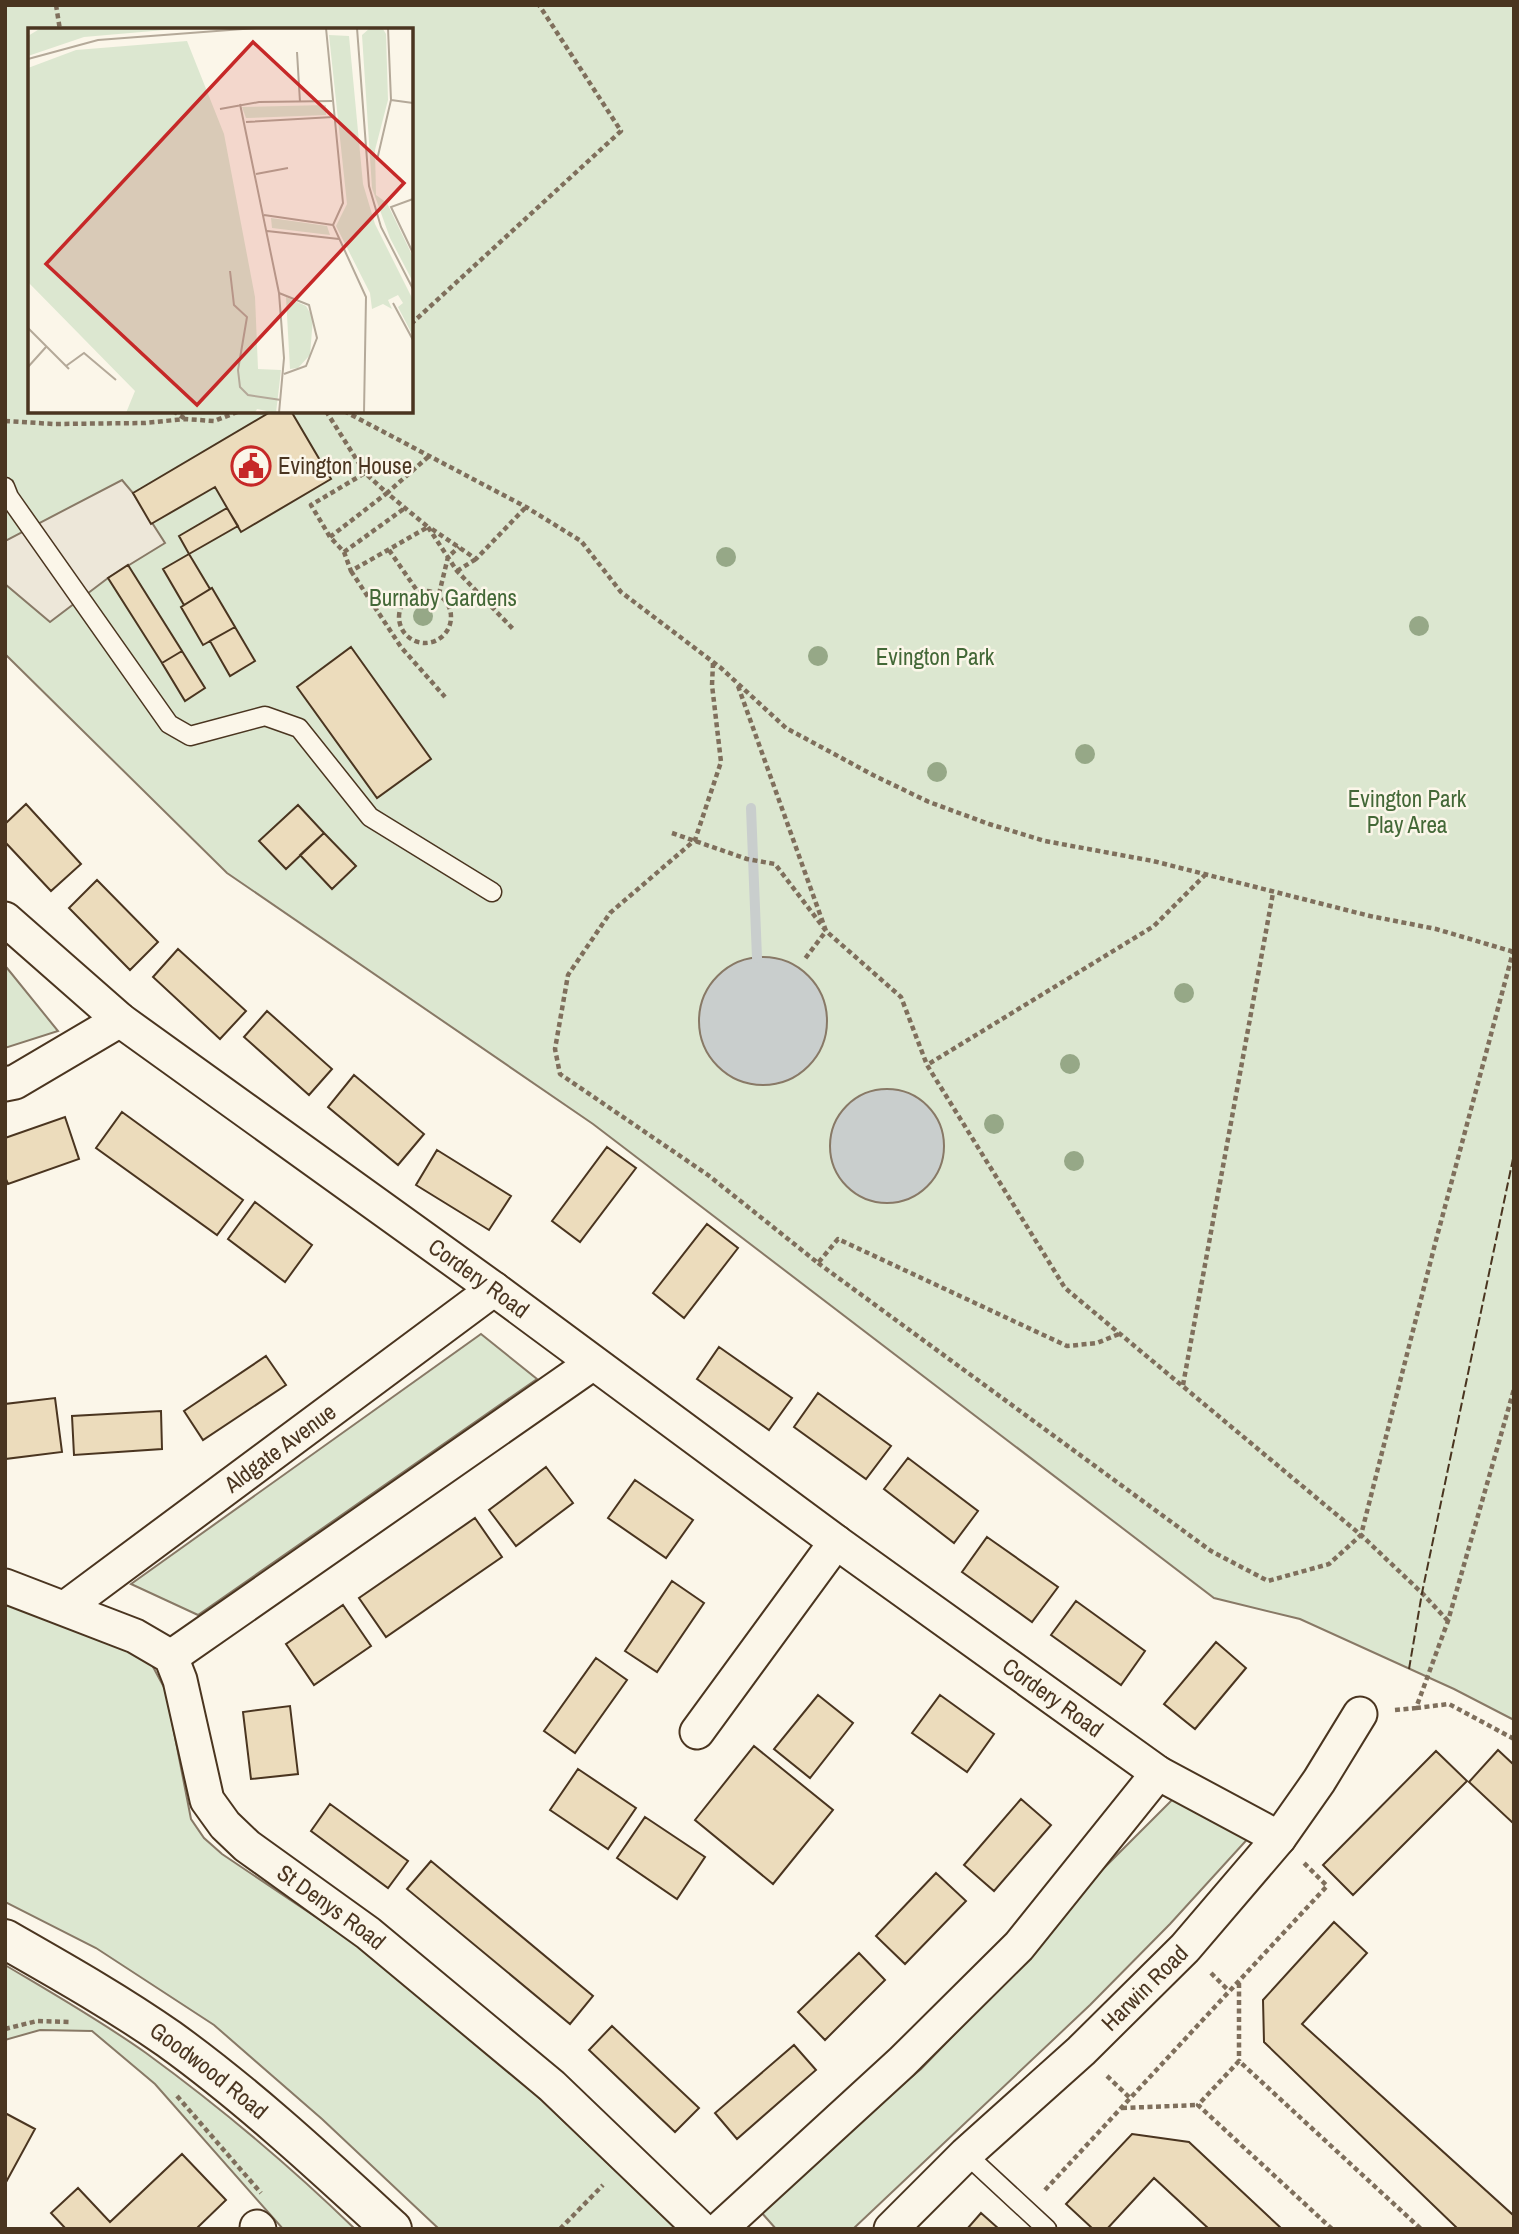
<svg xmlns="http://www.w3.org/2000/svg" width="1519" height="2234" font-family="'Archivo Narrow',sans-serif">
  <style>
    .green { fill: #dce7d0; stroke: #887966; stroke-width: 2; fill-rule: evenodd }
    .parking { fill: #ede7d9; stroke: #887966; stroke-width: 2 }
    .water { fill: #c9cecd; stroke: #887966; stroke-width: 2 }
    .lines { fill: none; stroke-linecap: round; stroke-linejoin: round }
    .stream { stroke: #c9cecd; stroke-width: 10 }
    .building { fill: #ecdcbc; stroke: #4a3520; stroke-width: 2 }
    .lane-casing { stroke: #4a3520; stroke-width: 21 }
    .street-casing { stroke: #4a3520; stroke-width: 37 }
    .secondary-casing { stroke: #4a3520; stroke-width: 42 }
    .path { stroke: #7f6f5c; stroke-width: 4.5; stroke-dasharray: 5 3.5; stroke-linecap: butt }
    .lane { stroke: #fbf6e9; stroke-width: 18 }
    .street { stroke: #fbf6e9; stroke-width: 33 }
    .secondary { stroke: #fbf6e9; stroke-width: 38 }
    .fence { stroke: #4a3520; stroke-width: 2; stroke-dasharray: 9 3.5; stroke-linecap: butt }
    .tree { fill: #96a887 }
    .labels { text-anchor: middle; stroke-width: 5; stroke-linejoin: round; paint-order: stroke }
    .poi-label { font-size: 23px; fill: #4a3520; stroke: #fbf6e9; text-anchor: start }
    .park-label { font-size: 23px; fill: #436837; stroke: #fbf6e9 }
    .street-label { font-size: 23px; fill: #4a3520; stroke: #fbf6e9 }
    .inset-road { fill: none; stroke: #b4a999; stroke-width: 2 }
    .view { fill: #c62828; fill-opacity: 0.15; stroke: #c62828; stroke-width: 3.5 }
    .inset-edge { fill: none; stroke: #4a3520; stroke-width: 3.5 }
  </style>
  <rect width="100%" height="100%" fill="#fbf6e9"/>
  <path class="green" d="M5,5h1509v1715l-60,-31 -154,-70 -86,-21 -621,-474 -366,-251 -222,-219zM30,30h381v381h-381z
    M5,966l2,2 51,63 -53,17z
    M481,1334l56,45 -339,236 -67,-31z
    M5,1603l127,49 20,13 14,26 25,128 13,19 18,16 131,88 163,134 161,153h-238l-117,-110 -108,-94 -118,-77 -91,-46z
    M1178,1794l75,39 -83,91 -80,81 -237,224h-77l-15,-17 80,-76 80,-67 108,-112 68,-82z
    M5,1965c47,28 96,56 141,88 74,54 143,112 209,176h-72l-128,-145 -63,-53 -52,-1 -35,10z"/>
  <path class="parking" d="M122,480l11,13 32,50 -57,35 -58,44 -45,-38v-43z"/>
  <path class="water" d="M699 1021a64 64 0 1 1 128 0a64 64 0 1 1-128 0Z
    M830 1146a57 57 0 1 1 114 0a57 57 0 1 1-114 0Z"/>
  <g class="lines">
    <path class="stream" d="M751,808l6,150"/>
  </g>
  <path class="building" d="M272,411h19l40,68 -90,53 -26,-45 -64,37 -18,-31z
    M227,508l11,18 -49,28 -10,-18z
    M189,554l21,35 -26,16 -21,-36z
    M128,565l54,86 -20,12 -54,-85z
    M212,588l23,39 -32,18 -22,-38z
    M235,627l20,34 -25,15 -20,-35z
    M351,647l80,112 -54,39 -80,-111z
    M182,651l23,37 -20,13 -23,-38z
    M26,804l55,60 -30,27 -46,-49v-18z
    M298,805l26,28 -38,36 -27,-28z
    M324,833l32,33 -24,23 -32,-34z
    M97,880l61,62 -28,28 -61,-62z
    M178,949l68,62 -26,28 -67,-62z
    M267,1011l65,58 -23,26 -65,-58z
    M354,1075l70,59 -26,31 -70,-58z
    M122,1112l121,88 -26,35 -121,-87z
    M65,1117l14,42 -71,25 -3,-7v-39z
    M607,1147l29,21 -56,74 -28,-21z
    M437,1150l74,46 -22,34 -73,-45z
    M255,1202l57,43 -27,37 -57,-43z
    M707,1224l31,24 -54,70 -31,-25z
    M719,1347l73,51 -23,32 -72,-51z
    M266,1356l20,29 -83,55 -19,-29z
    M818,1393l73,53 -25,33 -72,-52z
    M55,1398l7,54 -57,7v-55z
    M161,1411l1,38 -88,6 -2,-39z
    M908,1458l70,53 -24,32 -70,-54z
    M546,1467l27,36 -57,43 -27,-36z
    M635,1480l58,40 -27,38 -58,-40z
    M475,1518l27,39 -116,80 -27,-39z
    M987,1537l71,50 -26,35 -70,-50z
    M672,1581l32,22 -47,69 -32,-21z
    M1076,1601l69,50 -24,34 -70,-50z
    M343,1605l28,41 -57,39 -28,-41z
    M1216,1642l30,26 -51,61 -31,-25z
    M596,1658l31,22 -52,73 -31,-22z
    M818,1695l35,28 -43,55 -36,-29z
    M940,1695l54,39 -27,38 -55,-39z
    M290,1706l8,68 -47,5 -8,-67z
    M754,1746l79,64 -60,74 -78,-64z
    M1498,1750l16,15v59l-45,-42z
    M1436,1751l31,30 -114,114 -30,-30z
    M578,1769l58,39 -28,41 -58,-39z
    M1021,1799l30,26 -57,66 -30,-26z
    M330,1804l78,57 -20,27 -77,-57z
    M645,1817l60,40 -28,42 -60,-41z
    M431,1861l162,135 -23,28 -163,-135z
    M936,1873l30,28 -61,63 -29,-28z
    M1334,1922l33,31 -65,71 210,190 2,-2v17h-56l-194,-187 -1,-42z
    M859,1953l26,27 -60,60 -27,-28z
    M612,2026l87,82 -24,24 -86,-82z
    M794,2045l22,25 -79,69 -22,-26z
    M5,2113l30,16 -30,55z
    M1132,2134l57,8 93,87h-73l-55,-51 -47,51h-14l-27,-25z
    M182,2154l44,46 -30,29h-130l-15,-16 27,-25 32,34z
    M981,2213l18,16h-32z"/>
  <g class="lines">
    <g class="lane-casing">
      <path id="lane" d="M5,487l4,10 160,227 21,12 75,-20 34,12 71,89 122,75
        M966,2154l81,75"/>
    </g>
    <g class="street-casing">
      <g id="street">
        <path id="s1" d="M5,919l115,101 374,269 342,253 322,231 121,65"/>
        <path d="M5,1084l10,-2 105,-62"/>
        <path id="s2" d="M5,1586l130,50 36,21 9,23 27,120 18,25 22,21 121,87 184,153 149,143"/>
        <path id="s3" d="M65,1608l429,-319"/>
        <path d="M171,1657l422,-294"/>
        <path d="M697,1732l139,-190"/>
        <path d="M257,2227l2,2"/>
        <path d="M720,2229l182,-167 117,-116 139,-173"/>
        <path id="s4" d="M891,2229l75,-75 115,-103 104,-103 94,-110 40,-57 41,-67"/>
      </g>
    </g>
    <g class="secondary-casing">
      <g id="secondary">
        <path id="s5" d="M5,1939c56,32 111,63 164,100 79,57 151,124 223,190"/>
      </g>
    </g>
    <path class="path" d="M56,5l4,25
      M411,324l210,-193 -82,-126
      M173,411l11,7
      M326,411l39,62 22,20 41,-36
      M344,411l182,96 55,34 40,51 100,76 65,60 87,47 56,27 60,22 56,17 108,20 217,55 66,13 78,23
      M5,421l49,3 91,-1 40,-4 29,2 26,-10
      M428,527l29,44 57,59
      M432,529l44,30 49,-51
      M330,537l57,-44 41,34 -77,44 -7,-19 -14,-15 -19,-32 54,-32
      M389,550l29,42
      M344,552l61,-44
      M351,571l50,76 44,50
      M457,571l19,-12
      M399 617a26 26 0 1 1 52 0a26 26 0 1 1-52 0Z
      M439,594l9,-37 11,-10
      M713,663l-1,22 9,77 -26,78 -85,73 -42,62 -13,74 5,25 148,101 110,88 20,-24 229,107 30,-3 22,-9
      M738,686l88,245 75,66 26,68
      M672,833l75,26 28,5 51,67 -22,29
      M818,1263l393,288 57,30 61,-17 32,-29 -296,-247 -138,-223 227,-139 51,-51
      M1183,1385l90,-492
      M1448,1621l-26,-28 -61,-58 74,-291 78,-292
      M1416,1708l33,-4 65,35
      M1395,1710l21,-2 32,-87 66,-232
      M1211,1973l18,18
      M1239,1983v78
      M5,2029l32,-8 34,1
      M1107,2076l23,22
      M177,2096l84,97
      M1122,2108l76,-3
      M1045,2190l282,-304 -23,-23
      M560,2229l43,-44
      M1332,2229l-134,-124 41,-44 182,168"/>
    <use href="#lane" class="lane"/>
    <use href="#street" class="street"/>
    <use href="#secondary" class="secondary"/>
    <path class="fence" d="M1409,1669l13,-76 92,-439"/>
  </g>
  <g class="tree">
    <circle cx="726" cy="557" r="10"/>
    <circle cx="423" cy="616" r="10"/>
    <circle cx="1419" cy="626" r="10"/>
    <circle cx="818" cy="656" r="10"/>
    <circle cx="1085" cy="754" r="10"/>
    <circle cx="937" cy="772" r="10"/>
    <circle cx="1184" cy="993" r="10"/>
    <circle cx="1070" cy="1064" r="10"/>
    <circle cx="994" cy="1124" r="10"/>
    <circle cx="1074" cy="1161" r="10"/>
  </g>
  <defs>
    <g id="civic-ring" transform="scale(2.0125)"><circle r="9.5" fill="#fbf6e9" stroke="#c62828" stroke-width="1.5"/><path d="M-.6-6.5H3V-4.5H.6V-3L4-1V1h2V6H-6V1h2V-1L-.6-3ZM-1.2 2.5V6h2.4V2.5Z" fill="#c62828"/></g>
  </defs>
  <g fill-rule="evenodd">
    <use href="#civic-ring" x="251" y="466"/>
  </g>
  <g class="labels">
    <g class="poi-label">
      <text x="278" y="474">Evington House</text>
    </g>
    <g class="park-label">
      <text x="443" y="606">Burnaby Gardens</text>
      <text x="935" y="665">Evington Park</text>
      <text x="1407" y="807">Evington Park<tspan x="1407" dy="26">Play Area</tspan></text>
    </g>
    <g class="street-label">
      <text dy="8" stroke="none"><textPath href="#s1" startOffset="595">Cordery Road</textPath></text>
      <text dy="8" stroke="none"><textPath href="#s3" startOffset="268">Aldgate Avenue</textPath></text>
      <text dy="8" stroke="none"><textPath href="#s1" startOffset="1306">Cordery Road</textPath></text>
      <text dy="8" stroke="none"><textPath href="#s2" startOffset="494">St Denys Road</textPath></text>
      <text dy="8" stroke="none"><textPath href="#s4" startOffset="350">Harwin Road</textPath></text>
      <text dy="8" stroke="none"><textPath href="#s5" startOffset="243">Goodwood Road</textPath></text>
    </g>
  </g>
  <g transform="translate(28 28)">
    <rect width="385" height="385" fill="#fbf6e9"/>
    <path d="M13,0h135v1l-92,8 -56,19v-20zM342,0l13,1 3,5 2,66 -13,50 1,45 11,8 26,54v25l-23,-44 -18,-50 -10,-153zM301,7l20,1 14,148 12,40 38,76v36l-15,-29 5,-4 -5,-8 -10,5 4,9 -9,-5 -11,5 -2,-16 -34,-67 11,-22zM159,13l37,93 31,163 3,72 23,1 -5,43 -19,-4 -2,4h-129l9,-22 -107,-109v-214l48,-18zM298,77v10l-80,3 -4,-11zM243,190l56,8 3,9 -58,-7zM258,269l20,9 7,12 -3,37 -12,13 -8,1z" fill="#dce7d0"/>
    <path class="inset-road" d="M298,0l17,175 -10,22 33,72 -2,116M329,0l12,158 12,41 32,62M269,24l3,50M0,31l70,-19 158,-12M363,72l22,3M212,76l39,189 5,65 -5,55M192,81l39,-7 73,-1M218,94l87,-5M349,132l14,-60 -3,-72M228,146l32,-6M385,171l-22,8 22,46M236,187l69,10M239,203l72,8M202,243l4,34 13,12 -9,53 2,17 8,8 33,5M251,265l30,12 8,33 -11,28 -22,8M365,275l20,37M0,300l41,41M38,338l18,-13 32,27M0,339l18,-20"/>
    <path class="view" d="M225,14l151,141 -207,222 -151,-141z"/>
    <rect width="385" height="385" class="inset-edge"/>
  </g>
  <rect width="1519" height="2234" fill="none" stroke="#4a3520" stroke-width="14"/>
</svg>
